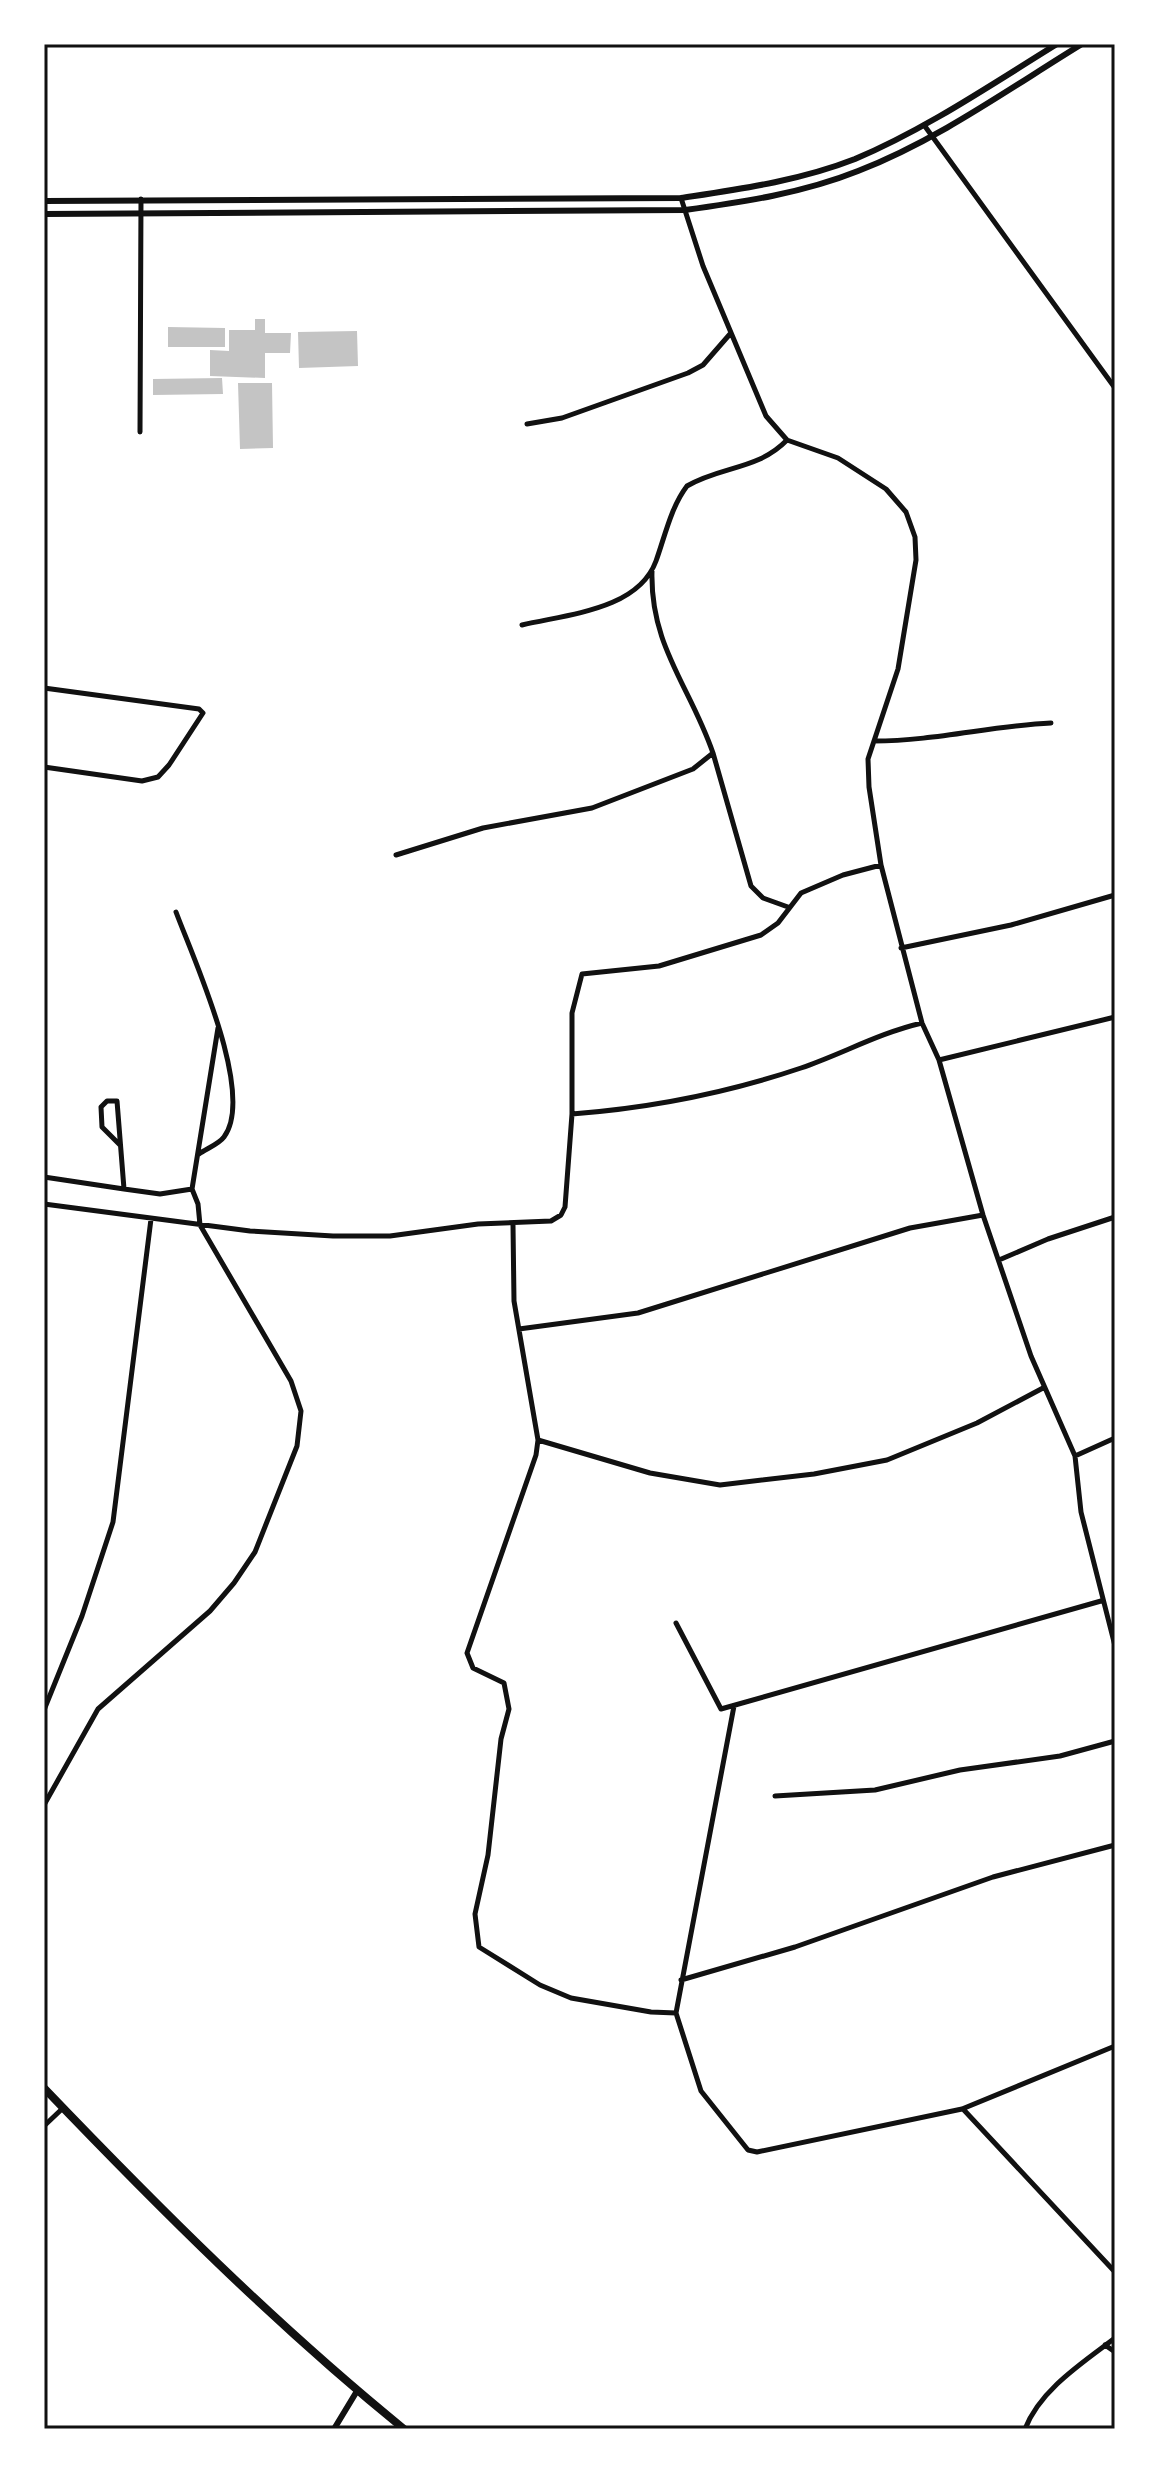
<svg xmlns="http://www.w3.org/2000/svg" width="1159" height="2473" font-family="Roboto,sans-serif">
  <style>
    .building { fill: #c4c4c4 }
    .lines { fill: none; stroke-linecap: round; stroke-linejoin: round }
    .minor { stroke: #111; stroke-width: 5 }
    .tertiary { stroke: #111; stroke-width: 6 }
    .trunk { stroke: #111; stroke-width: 8 }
    .neatline { fill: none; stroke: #111; stroke-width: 3 }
  </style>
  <rect width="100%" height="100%" fill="#fff"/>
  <path class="building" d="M255,319h10v14h26l-1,20h-25v25l-55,-2v-26l19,1v-21h26z
    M168,327l57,1v19h-57z
    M357,331l1,35 -59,2 -1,-36z
    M222,378l1,16 -70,1v-16z
    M238,383h34l1,65 -33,1z"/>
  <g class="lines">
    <path class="minor" d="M924,125l191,263
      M681,198l22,68 63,150 21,24 51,18 48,31 20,23 9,25 1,23 -18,109 -30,90 1,28 12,78 41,158 17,37 44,155 48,141 44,100 6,56 34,134
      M527,424l35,-6 126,-45 15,-8 27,-31
      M140,432l1,-233
      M522,625c46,-11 116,-15 134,-64 9,-25 15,-54 31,-75 34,-20 71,-16 100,-46
      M44,688l155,21 4,4 -34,52 -11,12 -16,4 -98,-14
      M874,741c60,0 117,-15 177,-18
      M713,753l38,133 12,12 25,9
      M396,855l87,-27 109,-20 101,-39 20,-16c-23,-67 -63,-107 -61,-182
      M176,912c17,46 80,182 48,225 -5,7 -18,12 -25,17
      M901,948l110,-23 104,-30
      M939,1060l176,-43
      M572,1114v-101l10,-39 77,-8 102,-31 17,-12 23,-30 42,-18 38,-10
      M120,1145l-18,-18 -1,-20 6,-6h10l7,88 36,5 32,-5
      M44,1177l80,12
      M44,1204l206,27 83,5h57l88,-12 73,-3 10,-6 4,-8 7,-93c78,-6 155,-21 229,-46 41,-14 78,-35 121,-45
      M513,1225l1,76 24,139 -2,15 -69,198 6,15 31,15 5,26 -8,30 -13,116 -13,59 4,33 61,38 31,13 80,14 25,1
      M999,1260l49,-21 67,-22
      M519,1329l119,-16 272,-85 73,-13
      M538,1440l112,33 70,12 94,-11 73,-14 90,-37 66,-35
      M1075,1456l40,-18
      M676,1623l45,86 380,-108
      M734,1706l-58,307 25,78 47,59 9,2 205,-43 153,-63
      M44,1710l38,-94 31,-94 38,-303
      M775,1796l100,-6 85,-20 100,-14 55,-15
      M44,1805l54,-96 112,-98 24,-28 21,-31 42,-106 4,-35 -10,-30 -91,-156 -2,-21 -6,-15 26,-161
      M681,1980l114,-33 198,-70 122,-32
      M963,2109l152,163
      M44,2126l19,-18
      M1105,2345l10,7
      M1025,2429c15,-39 57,-66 90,-91"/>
    <path class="tertiary" d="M44,201l637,-3c59,-9 118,-17 174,-39 71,-30 137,-75 202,-115
      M44,214l641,-4c59,-8 118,-17 173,-39 80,-31 152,-83 224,-127
      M334,2429l23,-38"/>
    <path class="trunk" d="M44,2088c115,120 231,236 360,341"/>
  </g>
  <rect width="1159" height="2473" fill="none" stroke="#ffffff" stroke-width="92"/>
  <rect x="46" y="46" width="1067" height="2381" class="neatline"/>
</svg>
